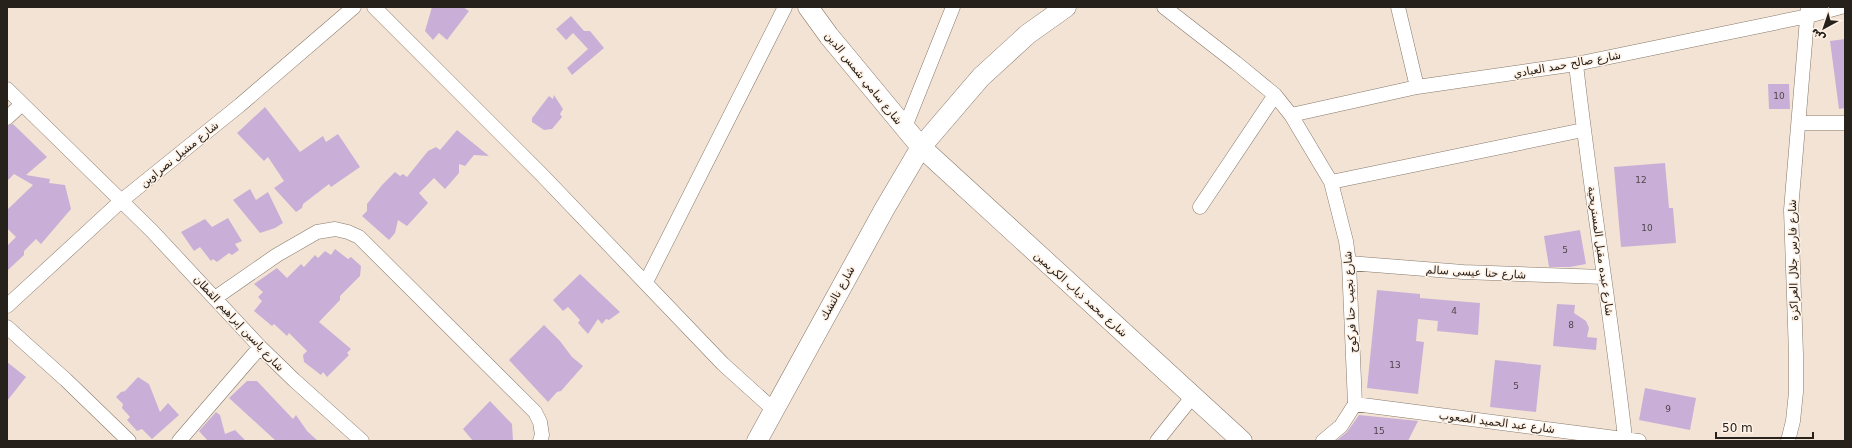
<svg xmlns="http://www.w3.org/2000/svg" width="1852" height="448" font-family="'DejaVu Sans','Noto Sans Arabic',sans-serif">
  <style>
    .building { fill: #c9afd7 }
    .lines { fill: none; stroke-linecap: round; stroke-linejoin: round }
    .street-casing { stroke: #887a6c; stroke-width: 15 }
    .secondary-casing { stroke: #887a6c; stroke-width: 21 }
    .street { stroke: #fff; stroke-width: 14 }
    .secondary { stroke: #fff; stroke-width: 20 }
    .labels { text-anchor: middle; stroke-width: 3; stroke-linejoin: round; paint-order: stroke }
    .number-label { font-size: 9px; fill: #50444b }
    .street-label { font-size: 11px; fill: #27211c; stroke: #fef1e5 }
  </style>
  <rect width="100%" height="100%" fill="#f3e3d4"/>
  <path class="building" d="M432,7h31l6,4 -22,29 -8,-7 -6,7 -8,-9z
    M571,16l13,15h6l14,17 -32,27 -5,-7 21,-19 -15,-16 -7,7 -10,-11z
    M1845,39v69l-6,1 -9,-68z
    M1768,84h21l1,25h-21z
    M554,95l9,14 -3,5 2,3 -10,12 -8,1 -12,-8v-4l17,-22 4,3z
    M265,107l35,45 23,-16 3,6 12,-8 22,33 -29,20 -2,-3 -26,20 -1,4 -6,4 -22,-24 10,-7 -16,-24 -4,4 -27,-28z
    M13,124l34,33 -21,18 24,4 -1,4 16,2 6,24 -30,35 -5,-5 -12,12v4l-17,16v-25l9,-9 -9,-9v-18l26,-25 -19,-11 -7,7v-55z
    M457,130l32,26 -15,-1 -9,11 -6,-2v9l-14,16 -11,-11 -15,15 9,10 -21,23 -9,-6 -3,13 -6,7 -27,-24 5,-5v-7l15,-19 13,-13 5,4 3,-2 4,3 21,-26 8,-4 4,3z
    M1665,163l4,45h4l3,35 -55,4 -7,-80z
    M250,189l6,11 12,-8 15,31 -8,5 -15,5 -27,-33z
    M228,218l14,23 -7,3 4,6 -7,5 -3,-2 -12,9 -4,-3 -2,2 -11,-14 -6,4 -13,-19 24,-13 7,8z
    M1580,230l6,34 -16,3h-21l-5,-31z
    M335,249l13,10 3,-2 10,9 -1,10 -20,20v4l-21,22 32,27 -4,4 2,2 -22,22 -4,-5 -2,3 -17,-13 -1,-7 4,-4 -18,-18 -2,3 -13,-12 -2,2 -18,-15 8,-10 -4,-4 5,-5 -9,-8 23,-16 10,10 14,-14 3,3 11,-12 3,3 7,-7 6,4z
    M580,274l40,38 -11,8 -3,-1 -4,5 -4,-5 -10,15 -10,-11 2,-3 -12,-13 -5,4 -10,-11z
    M1377,290l43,4v4l60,5 -2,32 -41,-4 1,-10 -20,-2 -2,22 8,1 -6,52 -51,-6z
    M1557,304l18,1 -1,8 12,8 3,7 -2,9 10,1 -1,12 -43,-4z
    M544,325l16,16 12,16 11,9 -22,25 -4,1 -9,10 -39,-42z
    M1495,360l46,5 -5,47 -46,-5z
    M7,362l19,15 -19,24z
    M138,377l11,7 11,28 8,-9 11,12 -27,24 -10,-10 -5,2 -10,-11 3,-3 -8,-9 1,-4 -7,-7 5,-5 4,-1z
    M247,381h10l36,38 3,-4 11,16 11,10h-42l-47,-43z
    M1645,388l51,10 -6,32 -51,-10z
    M490,401l22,23 1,17h-40l-10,-12z
    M216,412l4,3 5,19 10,-4 11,11h-38l-9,-10z
    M1359,415l59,6 -10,20h-72l11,-9z"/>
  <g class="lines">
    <g class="street-casing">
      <path id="street" d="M374,7l168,168 181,189 51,46
        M1164,7l72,56 39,32 16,20 40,67 15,59 3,22 6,141 -14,22 -18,15
        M1398,7l19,80
        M1576,64c14,125 35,249 49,374
        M7,89l145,142 108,116 34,33 68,61
        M1291,115l126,-28 159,-23 232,-48 33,-9
        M7,118l15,-14
        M1799,123h46
        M905,127l48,-120
        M1331,182l252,-52
        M1200,207l75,-112
        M1349,263l114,9 141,5
        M646,282l139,-275
        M215,298l62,-43 40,-23 18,-3 13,3 11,5 176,175 5,10 2,13 -2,6
        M7,306l114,-105 119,-96 114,-98
        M7,327l59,53 63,61
        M1355,404l284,37
        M179,441l81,-94
        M1157,441l36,-45
        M1788,441l5,-20 3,-29v-38l-5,-144 17,-203"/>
    </g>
    <g class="secondary-casing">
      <path id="secondary" d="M808,7l21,29 92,111 321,294
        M757,441l128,-233 36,-61 60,-70 47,-43 38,-27"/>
    </g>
    <use href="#street" class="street"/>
    <use href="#secondary" class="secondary"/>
  </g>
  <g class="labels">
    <g class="number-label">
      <text x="1779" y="99">10</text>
      <text x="1641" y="183">12</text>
      <text x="1647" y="231">10</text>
      <text x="1565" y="253">5</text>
      <text x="1454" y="314">4</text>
      <text x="1571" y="328">8</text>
      <text x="1395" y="368">13</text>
      <text x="1516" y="389">5</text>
      <text x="1668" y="412">9</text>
      <text x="1379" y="434">15</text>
    </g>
    <g class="street-label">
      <text transform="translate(1567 64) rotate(-10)" y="4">شارع صالح حمد العبادي</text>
      <text transform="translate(864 78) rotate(51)" y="4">شارع سامي شمس الدين</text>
      <text transform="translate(179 154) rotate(-39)" y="4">شارع مشيل نصراوين</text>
      <text transform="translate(1601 251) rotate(82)" y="4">شارع عبده مقبل المستريحية</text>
      <text transform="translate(1793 260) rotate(-91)" y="4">شارع فارس جلال العراكزة</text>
      <text transform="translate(1476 272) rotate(3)" y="4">شارع حنا عيسى سالم</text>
      <text transform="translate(837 293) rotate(-61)" y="4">شارع نالتشك</text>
      <text transform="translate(1081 294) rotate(42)" y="4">شارع محمد ذياب الكريمين</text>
      <text transform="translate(1350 302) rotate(-93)" y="4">شارع نجيب حنا فركوح</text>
      <text transform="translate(239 323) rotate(47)" y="4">شارع ياسين إبراهيم القطان</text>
      <text transform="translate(1497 422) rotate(7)" y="4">شارع عبد الحميد الصعوب</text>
    </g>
  </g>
  <rect width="1852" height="448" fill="none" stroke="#27211c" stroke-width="16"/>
  <g transform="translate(1824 28) rotate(220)" stroke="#fef1e5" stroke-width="3" paint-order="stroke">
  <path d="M0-3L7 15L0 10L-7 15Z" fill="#27211c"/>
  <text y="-6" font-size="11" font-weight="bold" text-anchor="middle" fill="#27211c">ش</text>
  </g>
  <path d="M1716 432v6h97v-6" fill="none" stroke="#27211c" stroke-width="2"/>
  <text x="1722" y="432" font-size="12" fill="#27211c" stroke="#fef1e5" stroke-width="3" paint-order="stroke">50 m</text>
</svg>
